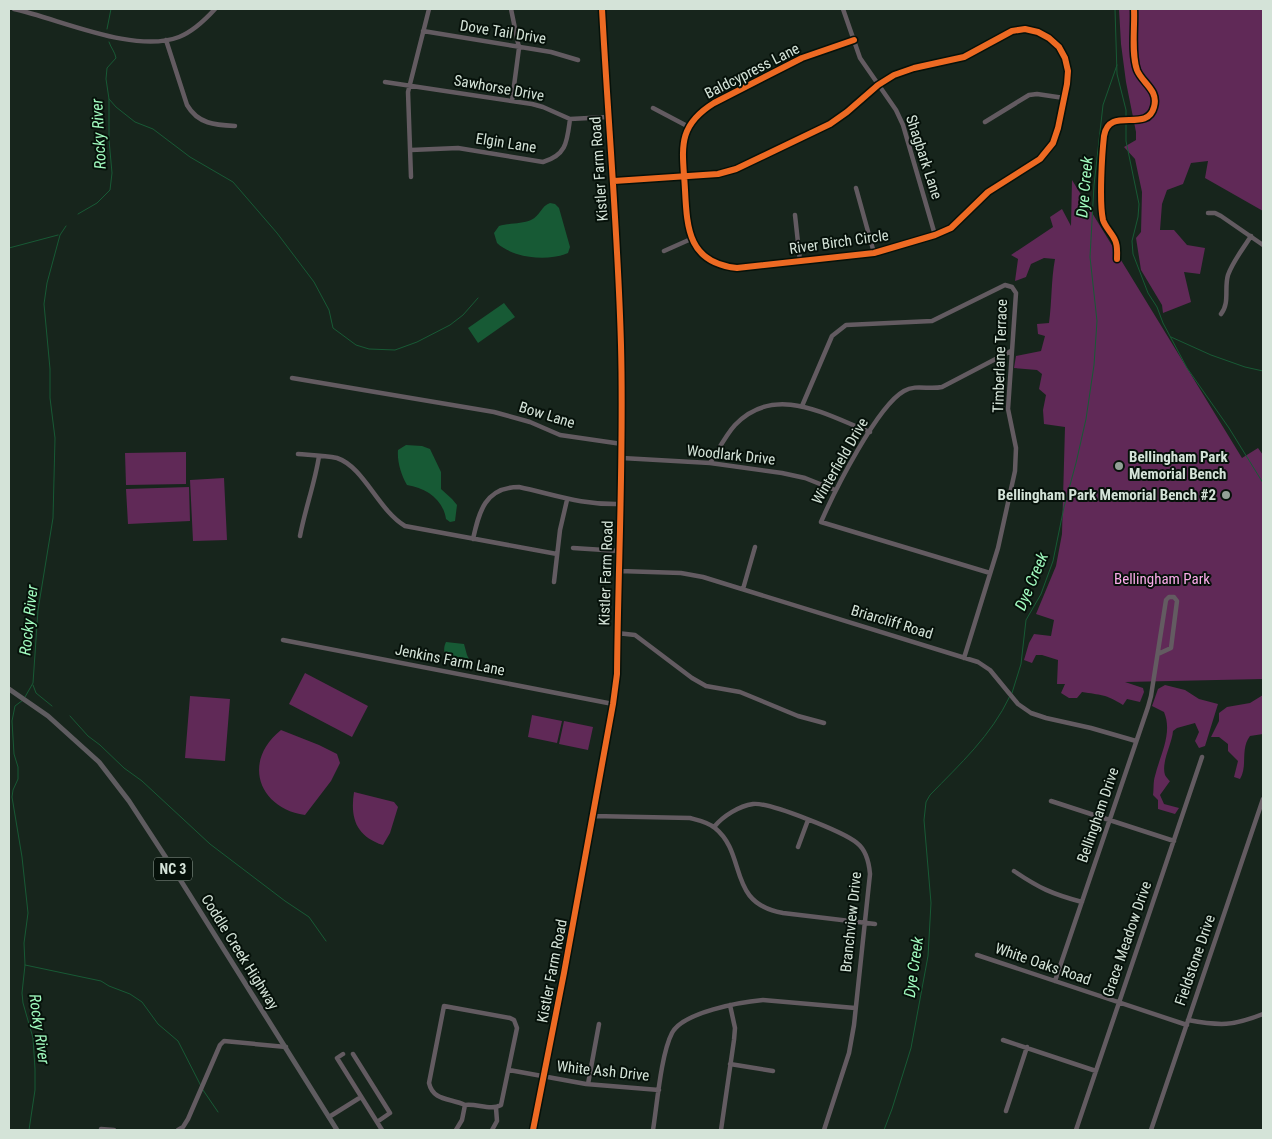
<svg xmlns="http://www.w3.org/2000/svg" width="1272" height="1139" font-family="'Roboto Condensed',sans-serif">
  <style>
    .green { fill: #602957 }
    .water { fill: #175a35 }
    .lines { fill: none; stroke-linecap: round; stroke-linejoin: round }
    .stream { stroke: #175a35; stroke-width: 1 }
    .minor { stroke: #635b61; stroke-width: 4.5 }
    .major { stroke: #5f5c60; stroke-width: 5 }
    .cycleway-casing { stroke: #06110a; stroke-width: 9 }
    .cycleway { stroke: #ed6a23; stroke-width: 6 }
    .poi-dot { fill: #92a096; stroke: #06110a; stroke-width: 2 }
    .labels { text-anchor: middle; stroke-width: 4; stroke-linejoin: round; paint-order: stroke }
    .shield { fill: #06110a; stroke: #96a49a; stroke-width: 1 }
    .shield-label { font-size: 14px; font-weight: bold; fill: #d4e3d8 }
    .street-label { font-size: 15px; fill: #d4e3d8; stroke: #06110a }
    .poi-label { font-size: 15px; font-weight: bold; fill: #d4e3d8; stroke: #06110a; text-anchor: start }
    .park-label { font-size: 15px; fill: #faabe9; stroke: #06110a }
    .water-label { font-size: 16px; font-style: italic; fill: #a1fbbf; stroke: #06110a }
  </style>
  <rect width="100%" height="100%" fill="#17251c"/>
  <path class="green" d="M1119,9h144v202l-58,-33 3,-17 -17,2 -8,21 -16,6 -5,14 -2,26h14l13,15 18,3 -5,26 -16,-2 7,30 -28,11 -1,-8 -21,-35 -5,-32 5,-6 1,-40 -7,-33 -11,-12 12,-7v-8l-10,-50 -5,-38z
    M1072,180l170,278 16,-10 5,7v224l-138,3 18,6 1,4 -4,10 -13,-3 -4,6c-17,-11 -23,-10 -41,-13l-5,6h-8l-8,-5 4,-9h-8l1,-24 -16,-5h-6l-4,8 -8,-3 5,-17 5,-9 17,2 3,-16 -18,-6 20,-48 6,-32 3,-107 -21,-3 -1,-14 3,-15 -7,-6 3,-15 -5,-4 -23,-2 2,-12 25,-5 4,-15 -7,-2 -1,-10 12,-1c3,-21 2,-43 6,-64l-11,-1 -13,6 -5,13 -11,4 3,-22 -7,-4 42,-28 -3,-10 12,-8 9,17z
    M186,452v32l-60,1 -1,-32z
    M224,478l3,62 -34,1 -3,-61z
    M189,487l1,34 -62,3 -2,-35z
    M305,673l63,33 -16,31 -63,-33z
    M1165,685l20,5 14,9 19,5 -13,42 -6,2 -4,-7 4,-9 -4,-9 -18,5 -4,3c-1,13 -12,31 -8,44 0,0 4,6 5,6l-10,14 4,9 15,4 -4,6 -17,-5v-9l-5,-5c1,-6 0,-13 2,-19 5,-21 18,-43 9,-64l-12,-6 6,-17z
    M1263,695v39l-13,2c-10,13 -2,30 -10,43l-6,-2 4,-16 -10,-10v-7l-9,-7h-8l8,-16v-8l8,-6 23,-4z
    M190,696l40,3 -5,62 -40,-3z
    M532,715l30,6 -5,22 -29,-6z
    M564,721l29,6 -5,23 -29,-6z
    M281,730l38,15 18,9 3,9 -9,18 -26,34c-47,-7 -63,-54 -24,-85z
    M354,792l40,10 4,5 -8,26 -7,12c-27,-9 -33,-27 -29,-53z"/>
  <path class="water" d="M550,203l5,1 4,4 11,39 -2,6c-21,9 -55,5 -71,-10l-3,-10 5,-7c10,-3 23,-2 32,-6 9,-4 10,-14 19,-17z
    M504,303l11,14 -37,26 -10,-15z
    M406,445l16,1 8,3 11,23v17l11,10 5,6 -2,16 -5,1 -4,-3c-3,-20 -20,-31 -39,-34 -6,-10 -10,-24 -9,-35z
    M446,642l18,2 3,11 5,10 -1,4c-13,-2 -33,-10 -25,-27z"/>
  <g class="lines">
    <path class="stream" d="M1115,9l2,65 9,36v31l13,63 -1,13 -6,24 1,13 15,39 9,14 6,16 24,45 42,60 34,55
      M107,29l4,-20
      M109,99l7,8 19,15 18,7 37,28 43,25 44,51 37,49 15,28 4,18 23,17 13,4 26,1 22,-8 33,-17 13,-10 15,-17
      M78,214l19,-11 13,-13 2,-17 -3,-33v-41l-3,-20 1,-11 9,-10c-1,-6 -5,-10 -7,-16
      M9,248l49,-13
      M1171,337l40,18 34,12 18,4
      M33,685l3,8 16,13
      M1012,693l9,-29 5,-44 15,-26 12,-33 11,-54 12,-44 10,-44 8,-54 3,-44 -7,-64 4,-72 9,-80 14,-40
      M25,697l8,-14 5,-73 15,-92 2,-80 -5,-40v-29l-6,-65 3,-21 13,-48 6,-9
      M23,700l-8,6 -3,15 2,33 4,13v12l-5,11 -1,7 10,60 6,56 -4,30 1,22 -3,28 1,10 10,35 2,31v21l-6,40
      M70,716l18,20 12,9 24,23 18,13 68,63 75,57 24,16 17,24
      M25,965l76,16 8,5 21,8 12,8 16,22 20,17 23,45
      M203,1090l15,22
      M884,1130l8,-21 19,-61 17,-92 3,-53 -7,-83 2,-18 4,-7c30,-31 61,-59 80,-99"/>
    <path class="minor" d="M14,9c46,10 120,45 165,28 15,-6 26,-17 36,-28
      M511,9l8,39 -7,53
      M843,9l17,49 36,52 7,15 32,110
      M423,31l128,21 27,8
      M166,40l21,65c11,19 28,20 48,21
      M385,82l147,22 11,3 27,12 38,-2
      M653,108l36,19
      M985,122l44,-27 8,-1 27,4
      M411,150l47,-2 85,14c24,-7 24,-21 27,-43
      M411,177l-3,-85 21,-83
      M614,181l104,-7 18,-5 94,-45 17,-12 31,-27 16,-10 20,-7 50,-11 48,-26 13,-2 13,3 11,6 10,9 6,11 3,13 -1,13 -9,44 -5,15 -13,16 -52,33 -37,36 -16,7 -61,18 -137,15c-48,-5 -50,-38 -52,-78 -2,-39 -10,-63 29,-87l88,-45 52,-18
      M856,188l18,65
      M1208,213h7l6,3 42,29
      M795,215l5,46
      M664,251l27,-12
      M1221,314c9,-11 3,-26 7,-39 5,-14 15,-26 23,-39
      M292,378l202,34 36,10 30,13 62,9
      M802,406l30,-70 14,-11 86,-4 73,-36 7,2 4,6 -8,116 8,39 -1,23 -17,77 -34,110
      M298,454c12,1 26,1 39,4 27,9 41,52 68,68l152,28
      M622,458l88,5 72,10 23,5 30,12
      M710,463c8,-12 15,-27 25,-38 40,-42 91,-10 135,7
      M300,536c5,-27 15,-53 19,-80
      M473,539c6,-27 12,-52 46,-52 37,8 62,18 102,17
      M573,548l47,3
      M620,571l61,2 22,4 275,85 12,8 28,34 13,9 15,5 45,10 45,13
      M990,573l-169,-51c13,-30 56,-116 83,-131 12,-7 25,-1 38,-4l69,-36
      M554,582l6,-52 7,-30
      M743,589l12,-42
      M617,633l18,2 57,43 14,8 34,6 58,24 26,7
      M283,640l330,64
      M1051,801l123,40
      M593,816l97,2c8,2 18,4 25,10 33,27 11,75 68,85l92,11
      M714,827c9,-11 25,-21 39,-23 16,-2 91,28 104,39 9,7 12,19 13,31l-16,151 -5,28 -25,77
      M798,847l10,-27
      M1014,871c25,17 38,23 68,31
      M977,955l210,70
      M1055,981l93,-274 3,-11 15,-96 3,-3h5l3,4 -6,47 -13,6
      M1188,1020c32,6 45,6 75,-6
      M1003,1040l93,31
      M343,1054l-6,4 45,72
      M353,1054l37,59 -13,9
      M730,1064l43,7
      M509,1070l77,14 73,6
      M588,1084l11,-60
      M1006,1111l21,-64
      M329,1117l32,-20
      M101,1129l13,1
      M178,1130l5,-3 5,-8 32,-74 4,-4 62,6
      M456,1130l6,-10 3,-15c11,-2 26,6 36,0l16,-77 -3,-8 -4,-2 -66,-12 -15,77c4,18 21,15 36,22
      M492,1130l5,-9 -1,-13
      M533,1130l31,-157 49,-269 4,-30c1,-110 7,-219 4,-329 -3,-112 -13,-224 -19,-336
      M653,1130c4,-25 8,-76 19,-97 11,-21 69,-31 91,-33l92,8
      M721,1130l13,-90 1,-12 -5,-23
      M1076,1130l126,-373
      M1151,1130l112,-331"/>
    <path class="major" d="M9,689l39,27 51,46 30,39 47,72 161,257"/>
    <g class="cycleway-casing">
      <path id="cycleway" d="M614,181l104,-7 18,-5 94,-45 17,-12 31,-27 16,-10 20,-7 50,-11 48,-26 13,-2 13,3 11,6 10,9 6,11 3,13 -1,13 -9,44 -5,15 -13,16 -52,33 -37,36 -16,7 -61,18 -137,15c-48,-5 -50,-38 -52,-78 -2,-39 -10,-63 29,-87l88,-45 52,-18
        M1117,259c0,-7 1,-13 -2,-19 -3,-7 -10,-13 -12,-20 -4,-18 -1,-66 1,-84 5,-31 43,-2 50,-29 5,-17 -12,-24 -17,-37 -6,-17 -2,-43 -3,-61
        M533,1130l31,-157 49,-269 4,-30c1,-110 7,-219 4,-329 -3,-112 -13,-224 -19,-336"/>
    </g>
    <use href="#cycleway" class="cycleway"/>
  </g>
  <g class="poi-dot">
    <circle cx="1119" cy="466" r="5"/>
    <circle cx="1226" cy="495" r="5"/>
  </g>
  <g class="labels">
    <rect class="shield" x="154" y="857.5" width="38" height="23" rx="4"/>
    <g class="shield-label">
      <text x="173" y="874">NC 3</text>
    </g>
    <g class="street-label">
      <text transform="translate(503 32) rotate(9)" y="5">Dove Tail Drive</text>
      <text transform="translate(752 71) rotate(-27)" y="5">Baldcypress Lane</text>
      <text transform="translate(499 88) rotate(10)" y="5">Sawhorse Drive</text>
      <text transform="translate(506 143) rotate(9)" y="5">Elgin Lane</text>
      <text transform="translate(924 157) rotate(72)" y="5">Shagbark Lane</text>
      <text transform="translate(599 169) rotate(-94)" y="5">Kistler Farm Road</text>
      <text transform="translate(839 242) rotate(-8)" y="5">River Birch Circle</text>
      <text transform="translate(1000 356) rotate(-88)" y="5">Timberlane Terrace</text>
      <text transform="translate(547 415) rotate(17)" y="5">Bow Lane</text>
      <text transform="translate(731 455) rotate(6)" y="5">Woodlark Drive</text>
      <text transform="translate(840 461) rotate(-60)" y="5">Winterfield Drive</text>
      <text transform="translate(606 573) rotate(-88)" y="5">Kistler Farm Road</text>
      <text transform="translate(892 622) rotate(17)" y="5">Briarcliff Road</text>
      <text transform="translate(450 660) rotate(11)" y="5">Jenkins Farm Lane</text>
      <text transform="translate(1098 815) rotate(-71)" y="5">Bellingham Drive</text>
      <text transform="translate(851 922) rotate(-84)" y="5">Branchview Drive</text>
      <text transform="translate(1127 939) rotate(-71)" y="5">Grace Meadow Drive</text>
      <text transform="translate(240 952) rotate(58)" y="5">Coddle Creek Highway</text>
      <text transform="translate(1195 960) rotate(-71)" y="5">Fieldstone Drive</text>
      <text transform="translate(1043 964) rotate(19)" y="5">White Oaks Road</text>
      <text transform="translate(552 971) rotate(-79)" y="5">Kistler Farm Road</text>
      <text transform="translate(603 1071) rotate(6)" y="5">White Ash Drive</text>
    </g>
    <g class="poi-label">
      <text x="1129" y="462">Bellingham Park<tspan x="1129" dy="17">Memorial Bench</tspan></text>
      <text x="1216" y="500" text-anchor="end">Bellingham Park Memorial Bench #2</text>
    </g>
    <g class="park-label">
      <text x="1162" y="584">Bellingham Park</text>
    </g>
    <g class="water-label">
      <text transform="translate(98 134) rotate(-93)" y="6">Rocky River</text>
      <text transform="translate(1084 187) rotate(-85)" y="6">Dye Creek</text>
      <text transform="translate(1031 581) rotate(-67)" y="6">Dye Creek</text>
      <text transform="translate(28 620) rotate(-84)" y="6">Rocky River</text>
      <text transform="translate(913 967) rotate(-82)" y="6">Dye Creek</text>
      <text transform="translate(40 1029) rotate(82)" y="6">Rocky River</text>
    </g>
  </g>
  <rect width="1272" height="1139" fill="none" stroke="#d4e3d8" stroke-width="20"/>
</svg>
